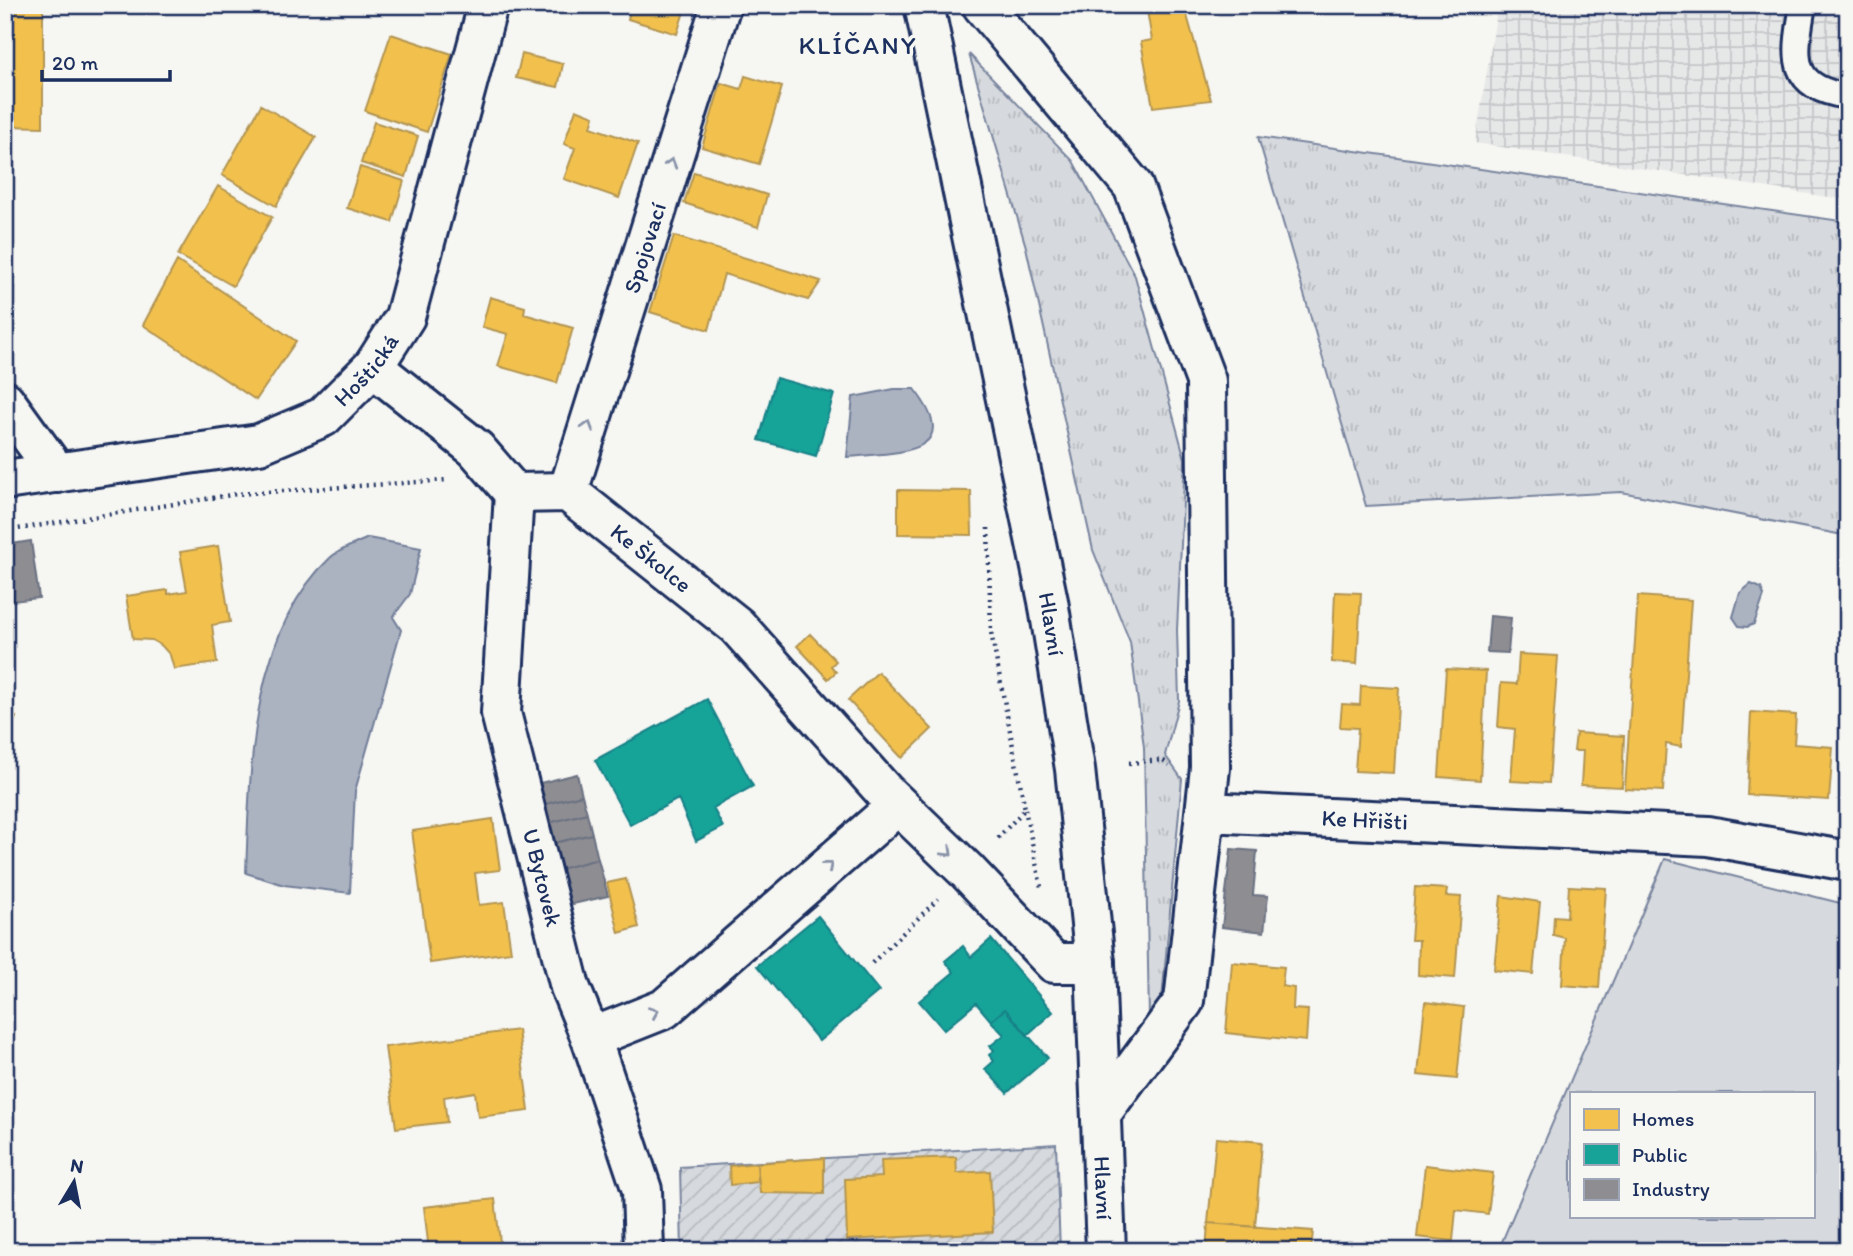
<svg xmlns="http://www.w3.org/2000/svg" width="1853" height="1256" font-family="Itim,sans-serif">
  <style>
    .industrial { fill: url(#industrial-grid) }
    .grass { fill: url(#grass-tufts); stroke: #78849e; stroke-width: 2 }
    .park { fill: #d6d9dd; stroke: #78849e; stroke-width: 2; fill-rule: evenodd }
    .garden { fill: url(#garden-furrows); stroke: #78849e; stroke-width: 2 }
    .water { fill: #abb2c0; stroke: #717e99; stroke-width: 2 }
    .homes { fill: #f2c14e; stroke: #b29553; stroke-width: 2 }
    .public { fill: #17a398; stroke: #188087; stroke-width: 2 }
    .industry { fill: #8d8d92; stroke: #6b7182; stroke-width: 2 }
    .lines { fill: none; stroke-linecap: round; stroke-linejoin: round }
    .service-casing { stroke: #1b2f5e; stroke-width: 30 }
    .minor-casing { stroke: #1b2f5e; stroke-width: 44 }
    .tertiary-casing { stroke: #1b2f5e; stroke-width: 44 }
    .secondary-casing { stroke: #1b2f5e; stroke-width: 44 }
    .path { stroke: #1b2f5e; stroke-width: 4.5; stroke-dasharray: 2 5; stroke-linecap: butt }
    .service { stroke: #f6f6f2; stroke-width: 24 }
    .minor { stroke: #f6f6f2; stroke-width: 38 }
    .tertiary { stroke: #f6f6f2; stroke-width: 38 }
    .secondary { stroke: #f6f6f2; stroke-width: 38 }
    .oneway { stroke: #8892a8 }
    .labels { text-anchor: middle; stroke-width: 7; stroke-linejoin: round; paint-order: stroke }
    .street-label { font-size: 23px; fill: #1b2f5e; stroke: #f6f6f2 }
    .quarter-label { font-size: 26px; letter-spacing: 2px; fill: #1b2f5e; stroke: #f6f6f2 }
  </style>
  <defs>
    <pattern id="industrial-grid" width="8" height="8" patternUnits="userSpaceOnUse" patternTransform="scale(1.75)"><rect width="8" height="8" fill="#e6e7e7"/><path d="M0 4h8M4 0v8" fill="none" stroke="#c5c6c9"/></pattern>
    <pattern id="grass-tufts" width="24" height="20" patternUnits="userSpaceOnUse" patternTransform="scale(1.75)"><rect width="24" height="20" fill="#d6d9dd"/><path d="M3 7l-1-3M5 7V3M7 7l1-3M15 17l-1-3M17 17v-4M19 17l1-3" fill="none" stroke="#b7bbc0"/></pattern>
    <pattern id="garden-furrows" width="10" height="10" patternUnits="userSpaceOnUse" patternTransform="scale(1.75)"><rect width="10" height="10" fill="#d6d9dd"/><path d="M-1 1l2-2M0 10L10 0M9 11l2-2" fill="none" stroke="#b7bbc0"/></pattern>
  </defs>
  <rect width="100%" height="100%" fill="#f6f6f2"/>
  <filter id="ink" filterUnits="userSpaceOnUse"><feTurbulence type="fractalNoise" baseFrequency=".0143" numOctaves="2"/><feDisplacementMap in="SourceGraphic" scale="14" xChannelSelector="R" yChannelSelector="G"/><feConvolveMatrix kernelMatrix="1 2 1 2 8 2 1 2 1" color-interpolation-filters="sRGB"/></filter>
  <g filter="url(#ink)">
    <path class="industrial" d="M1498,5h350v195l-373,-57z"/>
    <path class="grass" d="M969,54l104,107 62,115 50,183 -8,171 2,71 -14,54 17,24 -21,231 -12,8 -5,-271 -14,-105 -37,-92 -67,-303z
      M1258,137l590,85v314l-227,-44 -255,14z"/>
    <path class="park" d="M1665,859l183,46v346h-350zM1571,1093h242v123h-242z"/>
    <path class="garden" d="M1056,1144l4,107h-378l-2,-84z"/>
    <path class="water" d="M894,389h20c54,68 -20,63 -67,68l6,-60z
      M368,538l53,10 -11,46 -17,23 8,13 -46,161 -5,102 -66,-8 -38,-12c4,-102 4,-240 84,-315 9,-9 26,-14 38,-20z
      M1751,584l10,4 3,8 -10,28 -7,3 -8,-1 -6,-9 7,-24z"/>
    <path class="homes" d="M5,5h38v122l-38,-1z
      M632,5h54l-9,29 -49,-15z
      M1146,5h38l27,95 -58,7 -12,-65 11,-2z
      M391,34l61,20 -25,78 -62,-21z
      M522,54l41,10 -5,23 -42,-9z
      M745,76l37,11 -23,77 -57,-17 19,-64 20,6z
      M261,105l55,32 -40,69 -54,-31z
      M576,109l18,7 -3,11 47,16 -19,55 -55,-19 11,-31 -11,-4z
      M374,122l44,14 -12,41 -45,-14z
      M360,167l44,14 -12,41 -45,-14z
      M694,172l73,23 -9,32 -74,-24z
      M218,186l54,31 -39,69 -55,-31z
      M674,236l147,45 -13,19 -84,-26 -15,56 -59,-18z
      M177,261l119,80 -40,59 -113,-75z
      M490,297l35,10 -1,7 49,14 -16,55 -59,-17 10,-32 -26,-7z
      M898,490l73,1 1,44 -74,-1z
      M218,546l12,76 -18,3 5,38 -43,6 -4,-14 -8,-9 -10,-6 -19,-1 -7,-43 42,-6v4l19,-3 -7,-39z
      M1335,592l26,1 -4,71 -25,-2z
      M1638,596l53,4 -10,147 -15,-3 -3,47 -38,-2z
      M810,634l26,27 -5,5 5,6 -8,7 -31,-33z
      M1519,654l39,2 -9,127 -38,-2 4,-52 -17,-2 3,-44 16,1z
      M1446,669l40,2 -6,109 -41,-3z
      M878,672l54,57 -30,29 -54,-58z
      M1361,686l38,2 -5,85 -39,-2 3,-43 -18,-1 2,-23 18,1z
      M1751,712l45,3 -2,29 39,3 -4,53 -82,-5z
      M5,713l11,4 -11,26z
      M1576,733l48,3 -2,51 -41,-2 2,-34h-9z
      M493,819l7,51 -25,3 4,32 25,-3 7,50 -81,11 -18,-132z
      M626,879l13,48 -20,6 -12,-50z
      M1569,886l37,2 -7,100 -37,-3 3,-47 -12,-3 1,-19 13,1z
      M1415,887l32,2 -1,7 15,1 -6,81 -37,-3 1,-35h-8z
      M1501,896l39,6 -7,72 -39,-4z
      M1232,962l52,5 -2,19 12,2 -1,21 15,1 -2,31 -80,-8z
      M1425,1002l39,5 -7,72 -39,-4z
      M518,1030l11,81 -51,6 -3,-25 -31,5 3,25 -51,6 -11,-81z
      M1216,1138l46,4 -7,85 -47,-4z
      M956,1157l1,16 33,-2 3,61 -146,8 -2,-61 37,-2 -1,-17z
      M824,1158v36l-64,-1 -3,-30z
      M757,1163l1,19 -28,3 -1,-19z
      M1425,1165l68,8 -5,41 -32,-4 -3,31 -36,-4z
      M495,1199l6,52h-72l-5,-44z
      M1208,1223l105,8 -2,20h-105z"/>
    <path class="public" d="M776,378l58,16 -18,62 -57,-16z
      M707,699l46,87 -40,22 10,19 -27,14 -18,-42 -48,26 -35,-65z
      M818,916l61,75 -60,50 -62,-75z
      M991,939l62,73 -26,23 -22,-26 -14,12 -15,-18 -32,27 -25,-29 35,-29 -9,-11 18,-15 8,11z
      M1005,1009l43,49 -41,35 -22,-24 9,-8 -5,-6 5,-5 -4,-4 14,-11 -13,-14z"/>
    <path class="industry" d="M31,541l8,57 -34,4v-57z
      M1490,616l21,2 -3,35 -21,-1z
      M577,774l5,21 -41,10 -5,-21z
      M582,795l5,18 -42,11 -4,-19z
      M587,813l5,21 -42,10 -5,-20z
      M592,834l6,25 -42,11 -6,-26z
      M1231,849l26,2 -4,44 15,1 -4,36 -42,-5z
      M598,859l10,37 -44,10 -8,-36z"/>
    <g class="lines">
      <g class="service-casing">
        <path id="service" d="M1803,5c-8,49 -17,83 45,91"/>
      </g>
      <g class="minor-casing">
        <g id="minor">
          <path d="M982,5l151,181 73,195 4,387 -26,233 -81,110"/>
          <path id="s1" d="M373,367l103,82 38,44 54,-1 169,134 147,165 83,80 87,92h41"/>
          <path d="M5,401l52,72"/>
          <path id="s2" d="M568,492l153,-487"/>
          <path id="s3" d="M514,493l-13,220 69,274 21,51 51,152 2,61"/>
          <path id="s4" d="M1206,812l502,24 140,25"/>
          <path d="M591,1038l73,-29 234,-204"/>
        </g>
      </g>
      <g class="tertiary-casing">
        <g id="tertiary">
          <path id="s5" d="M5,480l254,-36 64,-27 50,-50 32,-50 83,-312"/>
        </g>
      </g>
      <g class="secondary-casing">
        <g id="secondary">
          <path id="s6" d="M924,5l124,596 27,168 20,194 11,288"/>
        </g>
      </g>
      <path class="path" d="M988,528l3,104 34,177 -30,32
        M5,531l232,-37 211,-14
        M1129,763l33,-3 8,5
        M1025,809l16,78
        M872,963l66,-64"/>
      <use href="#service" class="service"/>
      <use href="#minor" class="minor"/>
      <use href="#tertiary" class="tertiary"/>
      <use href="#secondary" class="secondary"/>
    </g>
    <defs><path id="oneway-chevron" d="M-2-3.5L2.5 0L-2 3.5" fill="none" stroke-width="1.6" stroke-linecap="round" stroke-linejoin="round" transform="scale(1.75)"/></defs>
    <g class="oneway">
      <use href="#oneway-chevron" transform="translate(671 163) rotate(-73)"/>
      <use href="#oneway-chevron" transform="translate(588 426) rotate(-73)"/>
      <use href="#oneway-chevron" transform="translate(948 852) rotate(44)"/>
      <use href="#oneway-chevron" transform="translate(828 866) rotate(-41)"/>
      <use href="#oneway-chevron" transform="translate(654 1012) rotate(-23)"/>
    </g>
  </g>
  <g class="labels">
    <g class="street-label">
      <text dy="8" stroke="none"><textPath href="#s2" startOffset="256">Spojovací</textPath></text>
      <text dy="8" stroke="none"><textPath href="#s5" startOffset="390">Hoštická</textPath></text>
      <text dy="8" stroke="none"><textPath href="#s1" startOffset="350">Ke Školce</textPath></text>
      <text dy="8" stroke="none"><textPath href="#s6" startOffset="632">Hlavní</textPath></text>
      <text dy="8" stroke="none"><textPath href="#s4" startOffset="159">Ke Hřišti</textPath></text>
      <text dy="8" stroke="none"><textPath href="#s3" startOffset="390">U Bytovek</textPath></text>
      <text dy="8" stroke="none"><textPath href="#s6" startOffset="1199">Hlavní</textPath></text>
    </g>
    <g class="quarter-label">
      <text x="858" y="54">KLÍČANY</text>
    </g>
  </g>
  <rect width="1853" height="1256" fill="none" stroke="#f6f6f2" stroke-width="28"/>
  <rect x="14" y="14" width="1825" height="1228" fill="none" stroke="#1b2f5e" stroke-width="2.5" filter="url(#ink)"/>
  <rect x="1570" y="1092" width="245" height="126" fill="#f6f6f2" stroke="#9ea6b7" stroke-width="2"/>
  <rect x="1584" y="1109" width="35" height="21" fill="#f2c14e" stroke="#9ea6b7" stroke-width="2"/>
  <text x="1632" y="1126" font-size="21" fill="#1b2f5e">Homes</text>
  <rect x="1584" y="1144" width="35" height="21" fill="#17a398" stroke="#9ea6b7" stroke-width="2"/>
  <text x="1632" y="1162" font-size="21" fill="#1b2f5e">Public</text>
  <rect x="1584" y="1179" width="35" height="21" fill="#8d8d92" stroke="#9ea6b7" stroke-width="2"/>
  <text x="1632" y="1196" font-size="21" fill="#1b2f5e">Industry</text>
  <g transform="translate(74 1182) rotate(10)" stroke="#f6f6f2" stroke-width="5" paint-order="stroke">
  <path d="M0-5L12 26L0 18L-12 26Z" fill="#1b2f5e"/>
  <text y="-10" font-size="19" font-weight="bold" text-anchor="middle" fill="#1b2f5e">N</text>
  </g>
  <path d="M42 70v10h128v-10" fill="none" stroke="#1b2f5e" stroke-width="3.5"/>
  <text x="52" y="70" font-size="21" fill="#1b2f5e" stroke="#f6f6f2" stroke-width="5" paint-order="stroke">20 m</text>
</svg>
